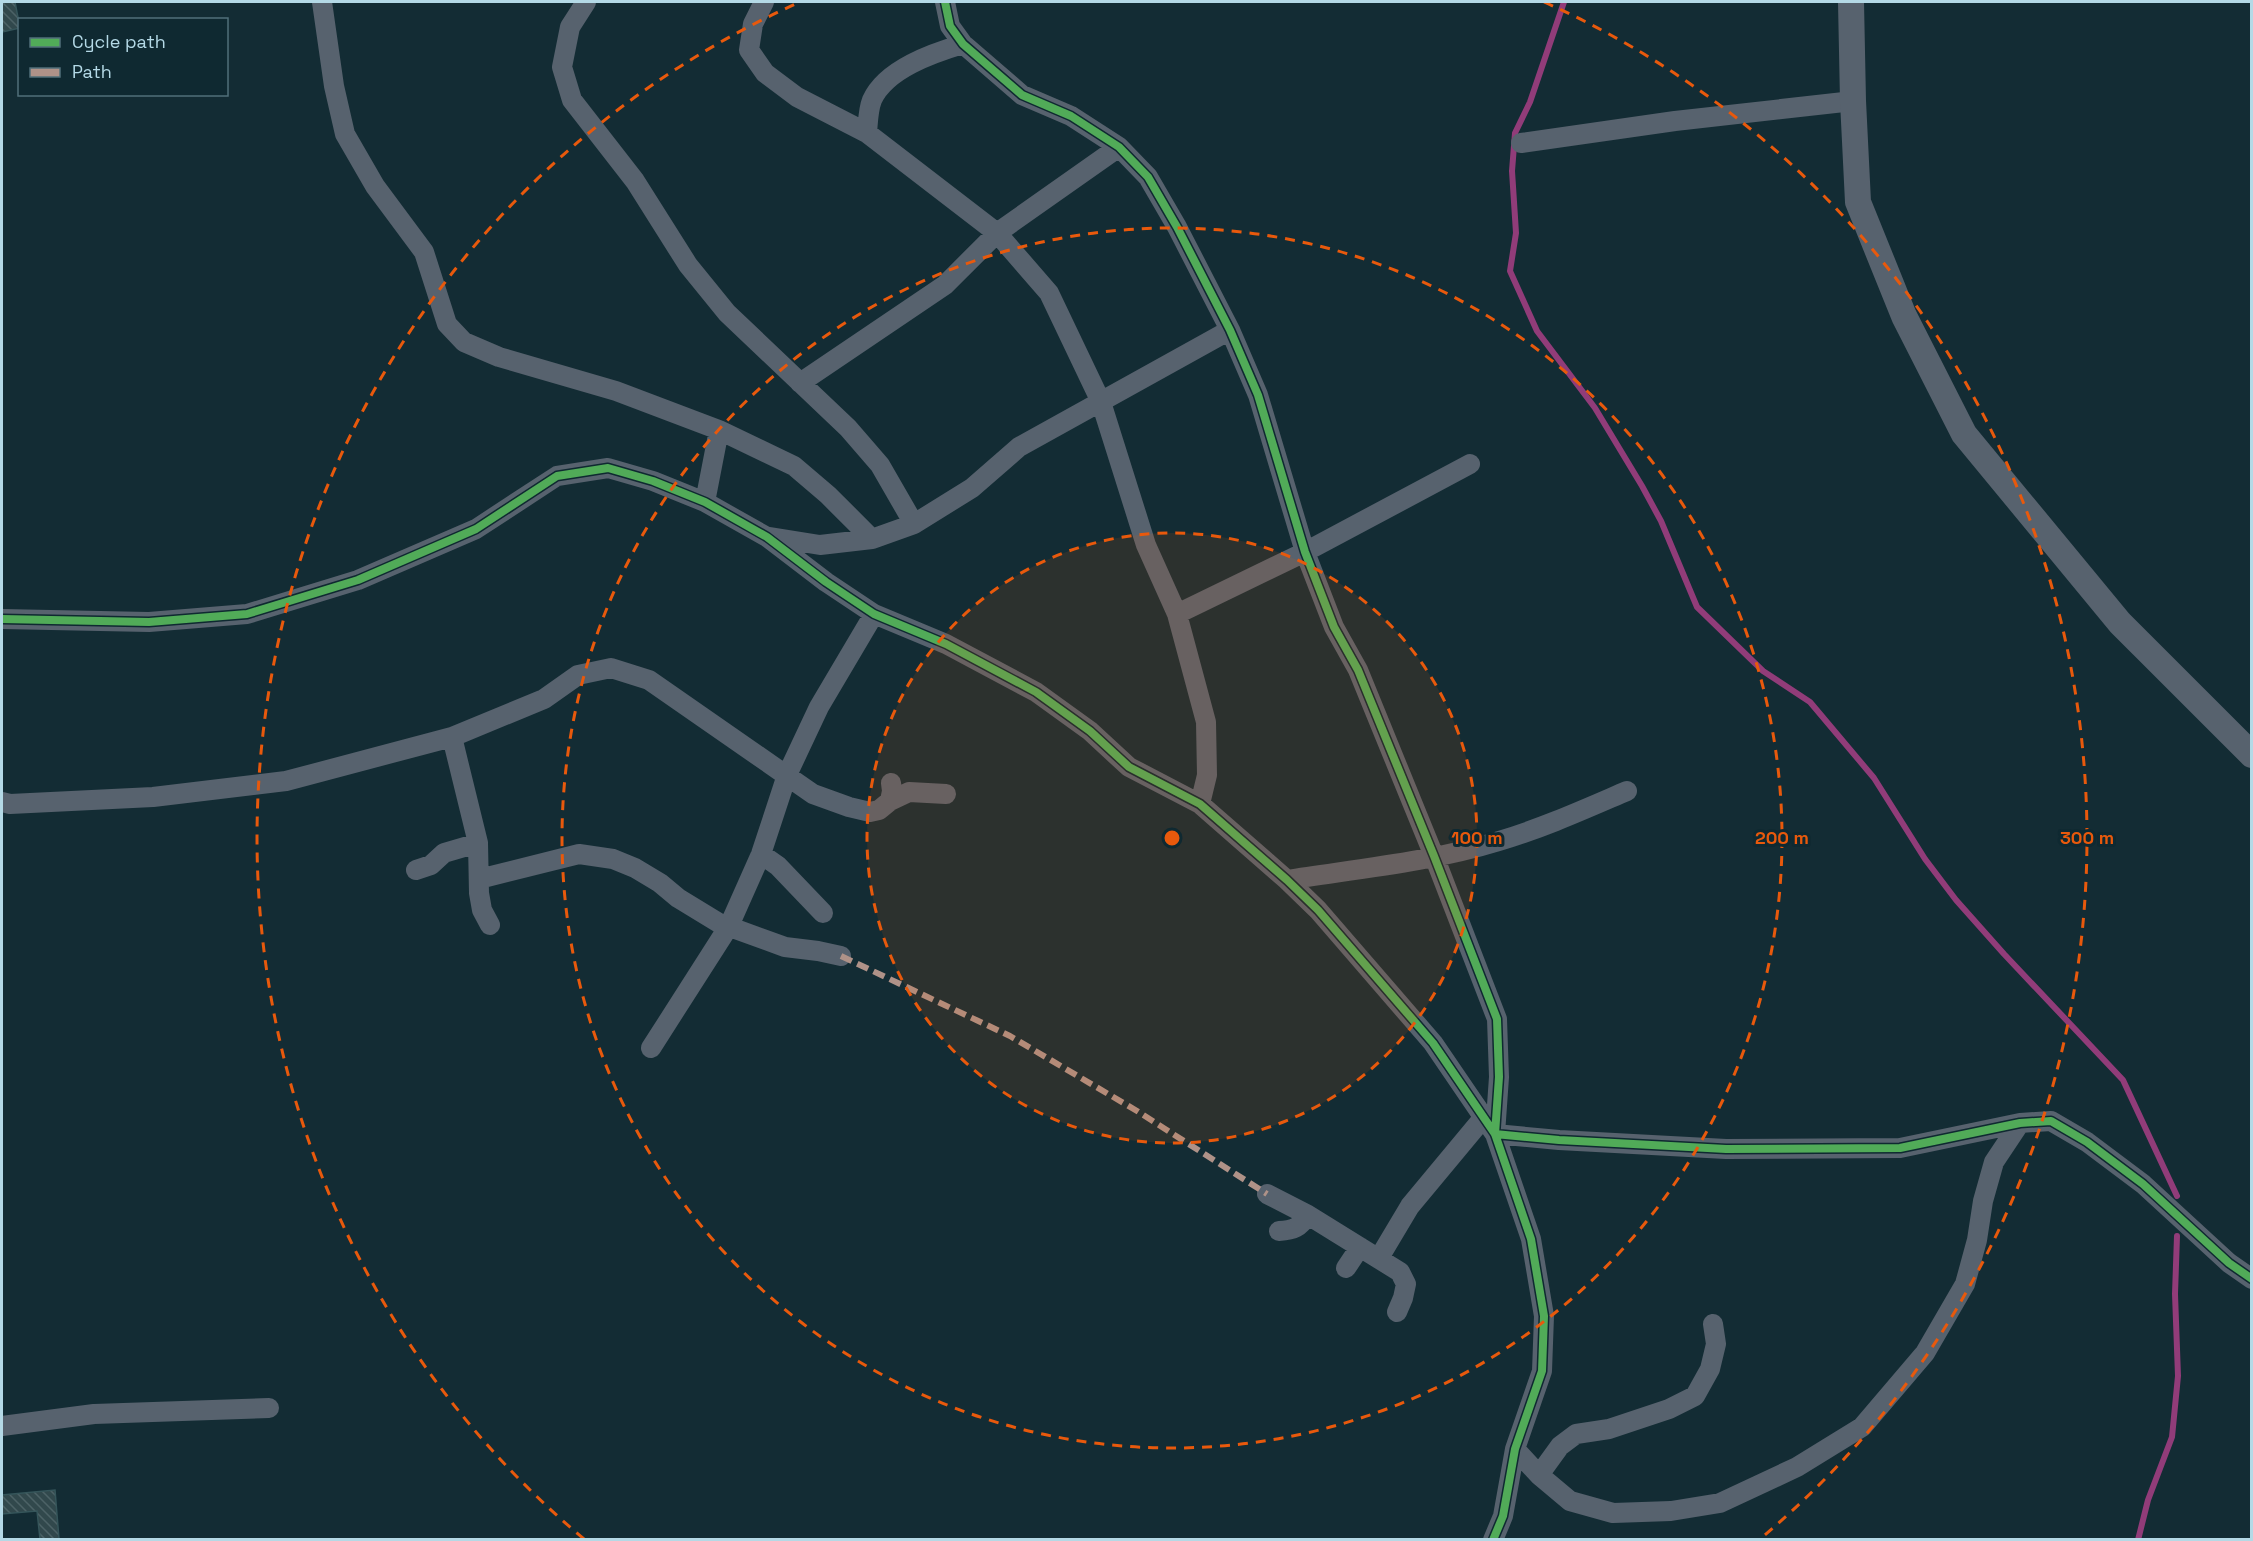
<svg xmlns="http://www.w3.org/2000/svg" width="2253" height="1541" font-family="'Space Grotesk',sans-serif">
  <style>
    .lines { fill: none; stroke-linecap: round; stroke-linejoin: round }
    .stream { stroke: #913c79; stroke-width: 6 }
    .building { fill: url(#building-back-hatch); stroke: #35555a; stroke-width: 1.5 }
    .minor { stroke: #57626e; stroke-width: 20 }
    .tertiary { stroke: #57626e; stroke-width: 26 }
    .quiet { stroke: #af9288; stroke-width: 6; stroke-dasharray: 12 6; stroke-linecap: butt }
    .cycleway-casing { stroke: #0f2931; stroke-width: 11 }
    .cycleway { stroke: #51ab58; stroke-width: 8 }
    .ring { fill: none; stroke: #e8590c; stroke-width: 3; stroke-dasharray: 10 8 }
    .centre { fill: #e8590c; stroke: #0f2931; stroke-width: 3 }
    .ring-label { font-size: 18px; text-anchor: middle; font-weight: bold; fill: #e8590c; stroke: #0f2931; stroke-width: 6; stroke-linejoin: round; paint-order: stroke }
  </style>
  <defs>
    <pattern id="building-back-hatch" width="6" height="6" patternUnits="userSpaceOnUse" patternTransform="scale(1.5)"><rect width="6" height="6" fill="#31484c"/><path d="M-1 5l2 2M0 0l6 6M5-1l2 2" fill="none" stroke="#4c6266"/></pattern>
  </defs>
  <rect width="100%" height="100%" fill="#132c34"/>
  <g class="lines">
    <path class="stream" d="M1564,2l-34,100 -15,31 -3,38 4,62 -6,38 27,60 58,77 47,78 19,35 36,86 66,64 47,31 64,76 51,81 31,41 48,54 119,126 54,116
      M2138,1540l10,-40 24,-63 6,-61 -3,-82 2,-58"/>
  </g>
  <path class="building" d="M2,2h13l5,26 -18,4z
    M55,1490l4,49h-19l-3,-28 -35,3v-19z"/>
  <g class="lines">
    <path class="minor" d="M322,2l12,84 11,48 30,52 49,66 23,72 17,18 35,15 117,34 103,39 75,36 34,29 44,44
      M586,2l-16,25 -8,40 10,33 63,81 53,84 39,48 121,115 32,37 34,59
      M764,2l-11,22 -4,26 16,23 32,24 70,36 130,100 52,60 52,109 45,143 31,69 29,108 1,53 -7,29
      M945,2l5,24 13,18 59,51 49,21 48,31 29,30 29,50 53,103 28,65 47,157 29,75 24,43 76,186 63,163 2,58 -4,57 64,6 167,9 174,-1 120,-25 31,-2 36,21 56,42 86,79 23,16
      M867,133c1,-10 1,-23 5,-33 14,-31 61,-47 91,-56
      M1521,143l154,-22 178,-20
      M800,383l145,-98 52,-52 122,-86
      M705,502l14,-72
      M770,537l50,8 52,-6 42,-15 58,-36 47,-41 211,-117
      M1177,614l128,-62 165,-88
      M2,619l147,3 98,-8 111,-34 118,-51 81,-53 51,-8 45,13 52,21 62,35 59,45 48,32 72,30 90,48 54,39 39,36 71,37 87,76 31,30 115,133 62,91 36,105 13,77 -2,55 -27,78 -12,67 -10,24
      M452,737l26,106 1,50 3,17 8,15
      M890,801l19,-9 37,2
      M2,802l8,2 143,-7 133,-16 166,-44 92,-38 34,-24 33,-7 38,12 164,114 36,13 21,5 9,-2 11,-9 2,-10 -1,-8
      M761,854l17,12 45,47
      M416,870l15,-5 13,-12 34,-10
      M479,879l100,-25 34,5 22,9 25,15 18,15 41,25 66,24 33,4 23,5
      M1287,880c70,-11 144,-18 212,-39 44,-13 86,-32 128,-50
      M651,1048l78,-122 32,-72 26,-79 32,-68 55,-93
      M1267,1194l41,21 92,57 6,12 -3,14 -6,14
      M1279,1231c15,-1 20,-3 29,-16
      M1379,1258l31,-52 74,-89
      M1346,1268l14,-21
      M2,1426l92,-12 175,-6
      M1515,1449l24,26 31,26 43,12 58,-2 49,-8 77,-36 65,-40 63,-74 40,-69 12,-44 6,-39 11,-39 26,-39
      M1539,1475l21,-29 16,-12 33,-5 60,-20 26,-13 15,-27 6,-25 -3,-20"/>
    <path class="tertiary" d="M1851,2l2,99 5,101 46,114 60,118 156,189 132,132"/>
    <path class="quiet" d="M841,956l169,80 127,75 130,83"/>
    <g class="cycleway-casing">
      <path id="cycleway" d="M945,2l5,24 13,18 59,51 49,21 48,31 29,30 29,50 53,103 28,65 47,157 29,75 24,43 76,186 63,163 2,58 -4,57 64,6 167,9 174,-1 120,-25 31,-2 36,21 56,42 86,79 23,16
        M2,619l147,3 98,-8 111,-34 118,-51 81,-53 51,-8 45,13 52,21 62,35 59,45 48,32 72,30 90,48 54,39 39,36 71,37 87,76 31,30 115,133 62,91 36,105 13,77 -2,55 -27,78 -12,67 -10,24"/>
    </g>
    <use href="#cycleway" class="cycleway"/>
  </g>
  <circle cx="1172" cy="838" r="305" fill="#e8590c" fill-opacity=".12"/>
  <g class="ring">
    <circle cx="1172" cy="838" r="305"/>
    <circle cx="1172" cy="838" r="610"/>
    <path d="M584 1539A915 915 0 0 1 800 2M1544 2A915 915 0 0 1 1760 1539"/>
  </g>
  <circle cx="1172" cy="838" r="9" class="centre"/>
  <g class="ring-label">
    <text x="1477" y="844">100 m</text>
    <text x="1782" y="844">200 m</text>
    <text x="2087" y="844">300 m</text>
  </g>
  <rect width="2253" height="1541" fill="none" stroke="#b4d9e6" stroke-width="6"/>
  <rect x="18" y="18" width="210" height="78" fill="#0f2931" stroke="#516f79" stroke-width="1.5"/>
  <rect x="30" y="38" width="30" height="9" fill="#51ab58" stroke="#516f79" stroke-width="1.5"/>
  <text x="72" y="48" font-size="18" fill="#b4d9e6">Cycle path</text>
  <rect x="30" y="68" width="30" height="9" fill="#af9288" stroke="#516f79" stroke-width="1.5"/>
  <text x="72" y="78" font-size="18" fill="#b4d9e6">Path</text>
</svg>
